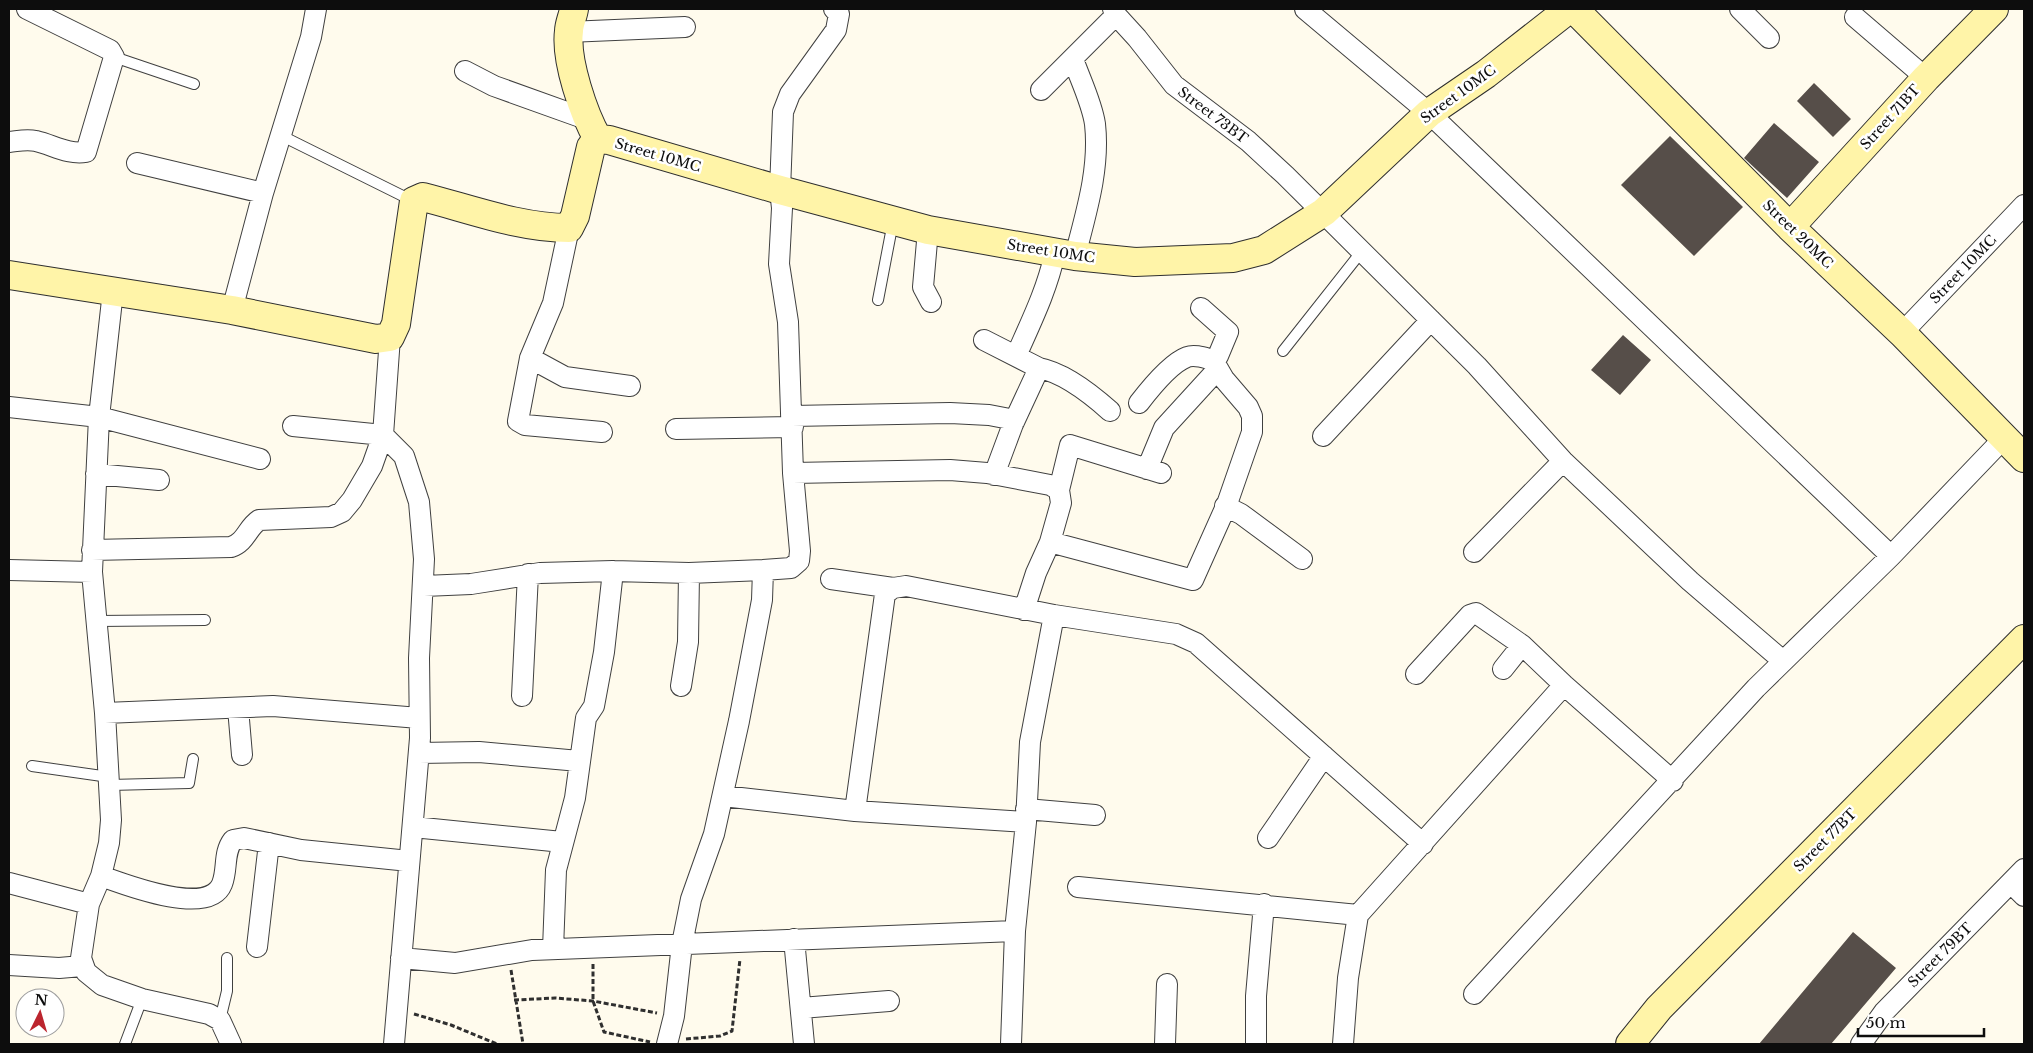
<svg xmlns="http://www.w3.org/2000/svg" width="2033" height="1053" font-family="'Libre Baskerville',serif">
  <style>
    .building { fill: #564e49 }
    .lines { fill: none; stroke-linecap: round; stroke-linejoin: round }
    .lane-casing { stroke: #404040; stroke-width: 12 }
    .street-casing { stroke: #404040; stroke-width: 22 }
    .secondary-casing { stroke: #2f2f2f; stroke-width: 30 }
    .path { stroke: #2f2f2f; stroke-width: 3; stroke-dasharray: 5 2.5; stroke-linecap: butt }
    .lane { stroke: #fff; stroke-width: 10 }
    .street { stroke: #fff; stroke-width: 20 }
    .secondary { stroke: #fff4a8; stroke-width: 28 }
    .labels { text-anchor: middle; stroke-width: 5; stroke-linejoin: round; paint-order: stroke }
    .street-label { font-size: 14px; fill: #0d0d0d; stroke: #fff }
  </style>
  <rect width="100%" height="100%" fill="#fffbed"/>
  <path class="building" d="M1814,83l37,36 -18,18 -36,-36z
    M1774,123l45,39 -32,36 -43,-40z
    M1670,136l73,71 -49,49 -73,-71z
    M1623,335l28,25 -31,35 -29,-25z
    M1853,932l43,36 -65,76h-72z"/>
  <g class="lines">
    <g class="lane-casing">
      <path id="lane" d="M114,57l80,27
        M280,135l133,66
        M878,300l15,-78
        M1283,351l79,-100
        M97,621l108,-1
        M32,766l77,11
        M110,785l79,-2 4,-24
        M220,1020l7,-29v-33
        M125,1044l17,-45"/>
    </g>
    <g class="street-casing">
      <path id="street" d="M1113,9l3,6 21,23 37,47 74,56 37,34 192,191 86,95 127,120 93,80
        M1305,9l124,104 462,443
        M1740,9l29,29
        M1855,17l71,61
        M568,32l117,-5
        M1073,59c7,20 19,44 22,65 5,45 -9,89 -20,132
        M465,71l29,15 92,33
        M1041,90l75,-75
        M9,142c10,-1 17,-3 27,-1 17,4 32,14 50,11l28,-95 -4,-7 -83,-41
        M137,163l126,30
        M569,228l-16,75 -23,55 -12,63 7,4 77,7
        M928,230l-5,57 8,15
        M1201,308l27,24 -10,24 -5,4
        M232,310l31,-117 48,-156 5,-28
        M1902,333l122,-128
        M984,340l55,28c26,5 52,26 71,43
        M1016,356c15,-34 31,-66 39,-103
        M530,358l35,19 65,9
        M1139,403c10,-13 32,-40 48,-46 8,-3 18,1 26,3
        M9,407l90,10 14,-126
        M792,416l158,-3 39,2 26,5
        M293,426l90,9 21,21 15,46 5,57 -5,99 1,80 -26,306
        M676,429l117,-2
        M1323,436l108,-116
        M1147,469l17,-41 53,-58
        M793,473l157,-3 37,3 63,12 9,5
        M96,474l63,6
        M994,475l19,-51 26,-56
        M1225,506l16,8 61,45
        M1050,542l143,38 34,-76 25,-72v-16l-4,-9 -24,-28 -11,-19
        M92,550l139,-3c15,-5 16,-19 28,-27l72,-3 11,-5 10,-12 20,-34 11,-31 7,-98
        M1474,552l89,-91
        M9,570l83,2
        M831,579l62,9
        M424,586l47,-2 69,-11 73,-2 76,2 74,-3 28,-2 8,-7 1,-10 -7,-78 -5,-151 -9,-58 3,-56 -2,-18 3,-78 7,-18 46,-64 3,-16 -5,-5
        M1024,610l12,-37 14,-31 11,-39 -2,-13 11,-45 91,28
        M1503,669l19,-24
        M1416,674l54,-59 6,-2 46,32 42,40 109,96
        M681,686l7,-44 1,-69
        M522,696l6,-122
        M238,708l4,47
        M105,713l168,-7 146,12
        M419,753l60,-1 100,9
        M723,796l132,15 171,11
        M1026,809l69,6
        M855,811l30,-217 8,-6 13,-2 148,29 122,19 20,9 227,201
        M413,827l149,15
        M1268,838l56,-82
        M101,876c25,9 108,41 121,8 6,-15 1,-31 11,-44l11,-2 57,12 108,11
        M9,883l80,21
        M2011,883l13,13
        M1078,887l280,28 206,-230
        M794,939l10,105
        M257,947l12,-104
        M553,949l3,-79 19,-72 11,-80 8,-12 10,-54 9,-81
        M401,958l54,5 77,-13 483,-19
        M9,965l50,3 23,-2
        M1474,994l282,-306 135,-132 113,-118
        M801,1008l88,-7
        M231,1044l-11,-24 -11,-6 -67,-15 -40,-14 -16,-13 -5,-14 8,-54 12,-28 8,-33 2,-23 -6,-107 -13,-141 7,-155 161,42
        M667,1044l7,-28 8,-72 9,-45 23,-65 25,-113 23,-121 1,-30
        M1011,1044l4,-113 11,-109 4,-80 24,-127
        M1165,1044l2,-60
        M1256,1044v-48l8,-92
        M1343,1044l5,-66 10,-63
        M1861,1044l23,-32 140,-143"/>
    </g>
    <g class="secondary-casing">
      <path id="secondary" d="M574,9c-1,7 -5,15 -5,22 -4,29 15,84 29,108l11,1 171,50 148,40 147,26 60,6 98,-4 31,-8 60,-38 105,-99 57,-39 83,-65
        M1574,9l216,218 112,106 122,125
        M1790,227l136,-149 68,-69
        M9,275l223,35 144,29 14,-2 6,-13 18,-123 9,-4c47,12 97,31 146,31l6,-12 16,-69 7,-8
        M1630,1044l29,-36 365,-369"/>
    </g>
    <path class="path" d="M593,964v37l11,31 46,10
      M511,970l12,74
      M514,1000l41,-2 38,3 64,12
      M414,1014l37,11 46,19
      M686,1039l34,-3 12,-5 8,-72"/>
    <use href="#lane" class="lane"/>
    <use href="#street" class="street"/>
    <use href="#secondary" class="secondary"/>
  </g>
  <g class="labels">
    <g class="street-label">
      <text transform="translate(1458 94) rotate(-36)" y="5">Street 10MC</text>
      <text transform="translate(1213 115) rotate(37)" y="5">Street 73BT</text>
      <text transform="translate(1890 117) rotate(-48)" y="5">Street 71BT</text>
      <text transform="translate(658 155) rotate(16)" y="5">Street 10MC</text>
      <text transform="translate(1798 234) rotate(44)" y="5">Street 20MC</text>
      <text transform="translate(1051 251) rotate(9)" y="5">Street 10MC</text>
      <text transform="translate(1963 269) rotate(-46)" y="5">Street 10MC</text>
      <text transform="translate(1825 840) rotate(-45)" y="5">Street 77BT</text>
      <text transform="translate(1940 955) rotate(-45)" y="5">Street 79BT</text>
    </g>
  </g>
  <rect width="2033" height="1053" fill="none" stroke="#0d0d0d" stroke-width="20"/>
  <g transform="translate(40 1013) rotate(5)"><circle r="24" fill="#ffffff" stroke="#9e9e9e"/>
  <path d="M0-4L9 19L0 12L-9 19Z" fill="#bc252e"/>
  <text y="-8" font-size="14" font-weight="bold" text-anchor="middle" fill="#0d0d0d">N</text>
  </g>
  <path d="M1858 1028v8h126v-8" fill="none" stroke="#0d0d0d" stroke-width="2.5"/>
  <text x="1866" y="1028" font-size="15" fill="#0d0d0d" stroke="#ffffff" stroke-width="4" paint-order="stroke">50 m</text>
</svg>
